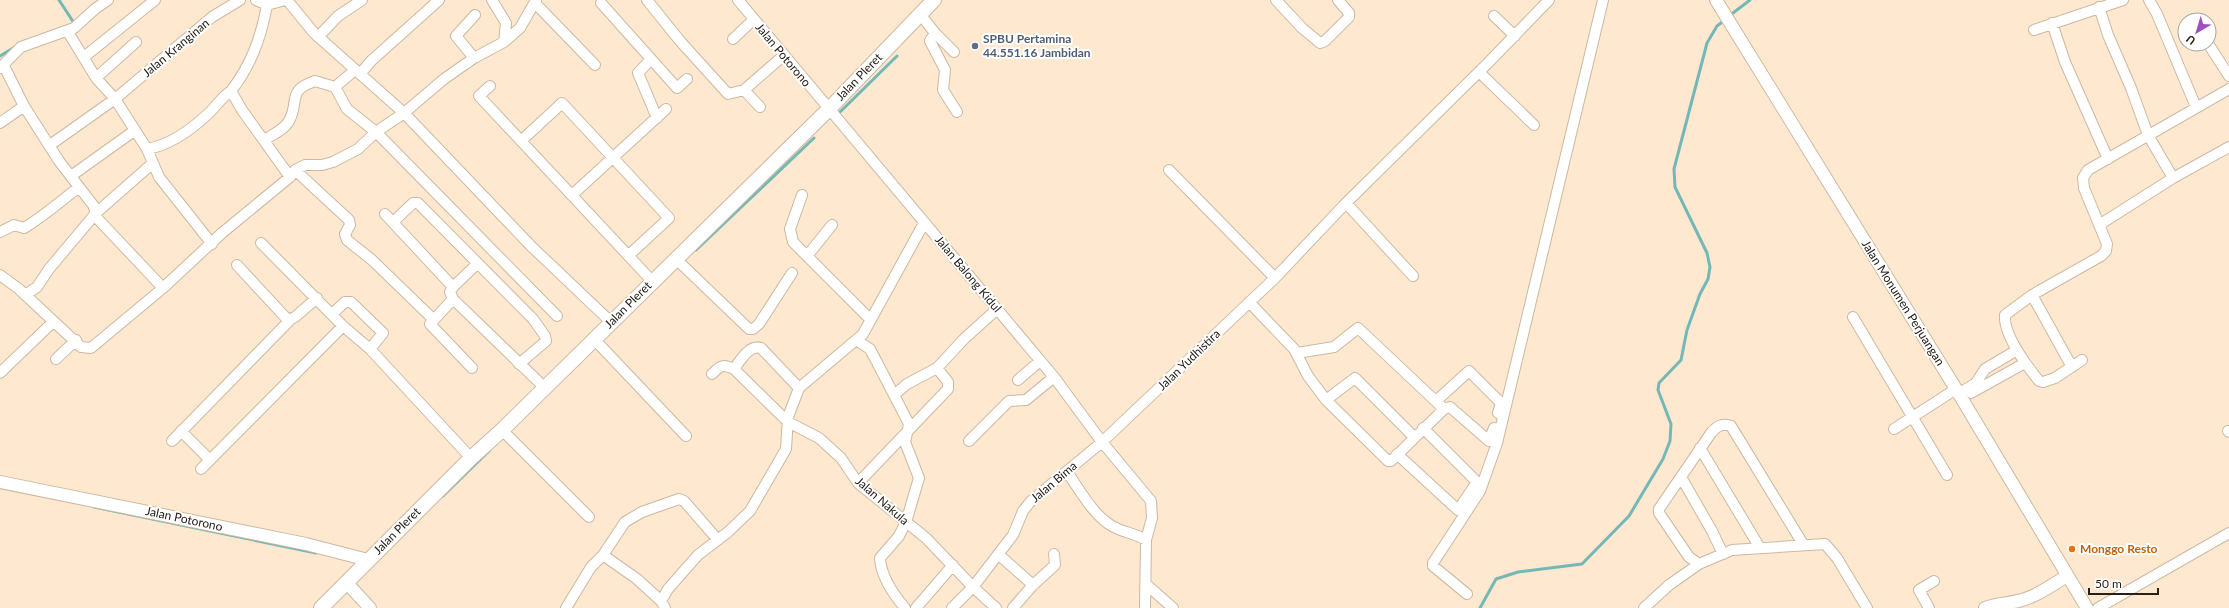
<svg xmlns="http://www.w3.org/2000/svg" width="2229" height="608" font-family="Lato,sans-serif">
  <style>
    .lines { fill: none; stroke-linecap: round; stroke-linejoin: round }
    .stream { stroke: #73b8b7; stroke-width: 3 }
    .minor-casing { stroke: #ccb8a0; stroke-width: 12 }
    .tertiary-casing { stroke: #ccb8a0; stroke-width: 14 }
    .secondary-casing { stroke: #ccb8a0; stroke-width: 16 }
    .minor { stroke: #fff; stroke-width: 10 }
    .tertiary { stroke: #fff; stroke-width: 12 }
    .secondary { stroke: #fff; stroke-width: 14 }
    .service-dot { fill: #5c6f8a; stroke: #fff; stroke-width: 1.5 }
    .food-dot { fill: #e8710a; stroke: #fff; stroke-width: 1.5 }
    .labels { text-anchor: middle; stroke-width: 4; stroke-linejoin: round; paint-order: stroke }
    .service-label { font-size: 12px; font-weight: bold; fill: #4e5e75; stroke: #fff; text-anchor: start }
    .street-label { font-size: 12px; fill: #272017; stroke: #fff }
    .food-label { font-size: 12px; font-weight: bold; fill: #c56008; stroke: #fff; text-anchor: start }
  </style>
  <rect width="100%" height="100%" fill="#fee9d0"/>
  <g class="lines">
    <path class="stream" d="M59,0l15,23
      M1729,16l21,-16
      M0,56l15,-9
      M840,112l57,-56
      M696,250l118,-112
      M443,496l46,-45
      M94,507l222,46
      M1480,608l16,-29 22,-7 64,-8 47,-48 34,-57 7,-18 1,-17 -13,-34 1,-7 22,-23 6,-30 13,-36 8,-15 2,-12 -3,-14 -32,-66 -1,-18 33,-126 10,-17 8,-6"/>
    <g class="minor-casing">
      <path id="minor" d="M256,0l11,5 18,-5
        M287,0l27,33 90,80 127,133 80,76
        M492,0l14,23 -2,19
        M647,0l33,41 48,53 16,-4 39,-34
        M738,0l316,377 48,65 49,59 1,17 -6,22 -1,68
        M1276,0l26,28 18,15 5,-2 24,-24v-4l-11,-13
        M2149,0l8,14 39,93
        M535,3l60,62
        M601,3l76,85 10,-9
        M267,5c-6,33 -16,60 -36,86l11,19 48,67
        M2099,7l9,28 23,53 17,47 25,43
        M920,14l15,19 19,19
        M1494,16l21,20
        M2052,23l13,39 43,97
        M2034,30l89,-30
        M68,32l28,46 19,21 32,50c24,-4 44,-19 62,-36 8,-8 13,-16 22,-22
        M935,33l-5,8 15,29 -2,20 14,22
        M318,37l20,-21 24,-16
        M733,39l20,-19
        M2209,45l20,31
        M84,57l71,-57
        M474,58l-18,-22 19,-21
        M651,59l-13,14 19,45
        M4,66l20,40 35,55 34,44 3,8 -47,56 -12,18 -12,8
        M0,68l21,-21 53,-19 21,-19 13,-9
        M1479,72l55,53
        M360,74l11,-13 68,-61
        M96,78l40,-36
        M490,86l-11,10 173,185
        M335,87l12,22 29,23 181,184
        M744,90l16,17
        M0,123l24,-17
        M264,140c8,-5 20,-10 25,-19 11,-20 -3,-30 26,-40l20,6 20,-17
        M521,141l41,-38 107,115 -40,37
        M50,145l65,-46 97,-82 28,-17
        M147,149l12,28 53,67
        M295,170l54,50 1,5 -5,9 2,6 25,20 61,59
        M1169,170l106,108
        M71,176l63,-45
        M572,195l94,-86
        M802,195l-12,34 3,13 77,77
        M1346,203l67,73
        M96,213l57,-50
        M385,214l68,73 -3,5 3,7
        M95,216l68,72
        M393,222l20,-19h5l115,116 12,17 1,5 -27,23
        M924,223l-61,111 -7,6 14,9 24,46 13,-11 30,-16 27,-29 33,-30
        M2099,225l74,-47 56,-31
        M0,232l14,-7 10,3c20,-12 37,-27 55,-41
        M261,243l82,83 27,23 101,109
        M807,256l25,-31
        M675,258l74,71h4l6,-5 33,-51
        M237,265l49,53 5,1 4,-2 22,-19
        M0,275l19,14 62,58 10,1 72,-60 59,-55 68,-56 5,-7 10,-5h17l11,-3 25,-13 18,-17 28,-19 40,-34 30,-21 30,-16 16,-14 16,-28
        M453,287l24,-23
        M2032,295l40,72
        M1249,302l45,47 14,27 18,24 62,61h3l53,-52 -86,-81 -24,19 -37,6
        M332,314l13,-12h6l32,31 -13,16
        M1853,317l94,158
        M594,339l92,97
        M56,359l20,-19
        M2082,360l-27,18 -12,4 -4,-1c-12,-15 -36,-46 -34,-66l27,-20 69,-39 5,-5 1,-7 -23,-56 -1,-10 5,-8 141,-81
        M472,368l-42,-44 23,-25 92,89
        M734,369c6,-8 15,-25 27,-21l38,40
        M0,373l53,-51
        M712,374c9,-9 11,-10 22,-5l54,53 31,16 22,20 17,25 68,55 47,49 40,-52 10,-24 8,-10 71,-59 173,-164 71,-75 141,-139 62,-64
        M1018,380l22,-19
        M1971,393l54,-30
        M1958,394l18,-11 9,-14 32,-19
        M894,395l15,29 -4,18 14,36 -13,44 -7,14 -19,22c1,19 13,36 25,50
        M1326,400l29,-22 59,59
        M1436,401l33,-30 32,32 -3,10
        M1444,409l6,-2 39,34 5,-13
        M1894,429l62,-40
        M502,430l87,87
        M181,431l29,29
        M2228,431l1,1
        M172,441l119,-122
        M969,441l40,-40 17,-1 28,-23
        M1700,448l60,100
        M1397,454l61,56 19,-28 -54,-54
        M201,469l142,-143
        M1067,472c13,18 26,43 45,54 12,7 23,7 34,14
        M1681,477l31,54 11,23
        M858,483l90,-94v-7l-11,-14
        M1803,544l-72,-118c-9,-3 -14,0 -20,7l-52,76v4l30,44 10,7 33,-14 93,-6 12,14 30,50
        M998,554l35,31
        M603,555l34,24 24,22
        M1147,585l26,23
        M1467,594l-34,-28v-3l47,-72 17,-48 106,-443
        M566,608l25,-41 12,-12 22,-33 17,-10 37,-13 5,2 34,39
        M665,608l-4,-7 7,-12 30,-34 30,-23 22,-21 36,-62 2,-32 11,-29 57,-48
        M916,608l37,-43
        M952,608l21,-21 23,21
        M1013,608l20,-23 22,-20 -1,-11
        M1644,608l25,-23 30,-21
        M1929,608l-10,-18 15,-9
        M2098,608l131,-75"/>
    </g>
    <g class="tertiary-casing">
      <path id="tertiary" d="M1716,0l240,389 131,219
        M0,482l306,62 62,16
        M346,582l24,26
        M1985,608c12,-5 24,-4 37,-8 16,-4 31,-16 45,-24"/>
    </g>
    <g class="secondary-casing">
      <path id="secondary" d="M321,608l150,-150 31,-28 327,-321 105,-109"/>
    </g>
    <use href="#minor" class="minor"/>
    <use href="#tertiary" class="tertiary"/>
    <use href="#secondary" class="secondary"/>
  </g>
  <circle class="service-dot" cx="975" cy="46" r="4"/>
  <circle class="food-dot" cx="2072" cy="549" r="4"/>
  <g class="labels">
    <g class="service-label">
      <text x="983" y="43">SPBU Pertamina<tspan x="983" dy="14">44.551.16 Jambidan</tspan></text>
    </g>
    <g class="street-label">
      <text transform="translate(176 48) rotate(-40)" y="4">Jalan Kranginan</text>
      <text transform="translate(783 55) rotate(50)" y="4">Jalan Potorono</text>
      <text transform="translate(859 77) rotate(-46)" y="4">Jalan Pleret</text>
      <text transform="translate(968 274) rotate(50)" y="4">Jalan Balong Kidul</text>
      <text transform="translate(1903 303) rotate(58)" y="4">Jalan Monumen Perjuangan</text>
      <text transform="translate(628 305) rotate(-45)" y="4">Jalan Pleret</text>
      <text transform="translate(1189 360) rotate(-44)" y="4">Jalan Yudhistira</text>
      <text transform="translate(1054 482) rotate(-40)" y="4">Jalan Bima</text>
      <text transform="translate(882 501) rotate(41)" y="4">Jalan Nakula</text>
      <text transform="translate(184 519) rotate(12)" y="4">Jalan Potorono</text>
      <text transform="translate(397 531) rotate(-45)" y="4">Jalan Pleret</text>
    </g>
    <g class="food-label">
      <text x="2080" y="553">Monggo Resto</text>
    </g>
  </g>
  <g transform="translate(2197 32) rotate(218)"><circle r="19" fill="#ffffff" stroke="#a9a6a2"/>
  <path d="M0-3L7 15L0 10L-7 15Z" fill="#a14fbe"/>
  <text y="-6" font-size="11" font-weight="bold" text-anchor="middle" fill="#272017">U</text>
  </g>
  <path d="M2089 588v6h69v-6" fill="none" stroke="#272017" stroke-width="2"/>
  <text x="2095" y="588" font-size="12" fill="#272017" stroke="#ffffff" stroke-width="3" paint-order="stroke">50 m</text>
</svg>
